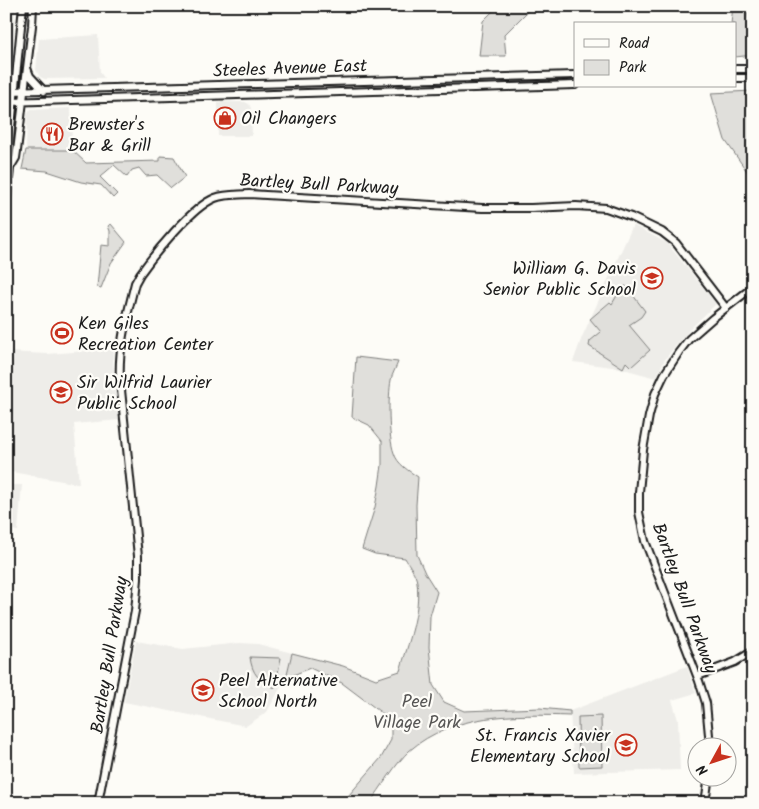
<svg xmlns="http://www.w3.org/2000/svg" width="759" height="809" font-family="Kalam,sans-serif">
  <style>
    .built { fill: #eeede9 }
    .green { fill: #e0dfdb; stroke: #7e7e7c }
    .water { fill: #b7b6b2; stroke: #797876 }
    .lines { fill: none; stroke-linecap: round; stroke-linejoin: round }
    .secondary-casing { stroke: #1c1c1c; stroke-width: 10 }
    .secondary { stroke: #fdfcf7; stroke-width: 6 }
    .labels { text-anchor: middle; stroke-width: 4.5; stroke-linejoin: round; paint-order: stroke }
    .street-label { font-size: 18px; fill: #1c1c1c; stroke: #fdfcf7 }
    .poi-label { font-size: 18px; fill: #1c1c1c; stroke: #fdfcf7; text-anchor: start }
    .park-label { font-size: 18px; fill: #575655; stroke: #fdfcf7 }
  </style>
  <rect width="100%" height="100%" fill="#fdfcf7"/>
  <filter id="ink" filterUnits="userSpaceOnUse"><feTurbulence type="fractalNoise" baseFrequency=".02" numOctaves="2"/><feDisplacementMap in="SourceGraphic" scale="10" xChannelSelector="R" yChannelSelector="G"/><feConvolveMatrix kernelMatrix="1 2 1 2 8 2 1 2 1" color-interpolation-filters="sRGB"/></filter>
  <g filter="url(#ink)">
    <path class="built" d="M6,6h9l-3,72h-6z
      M98,35l2,37 4,6 -59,1 -5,-2 -4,-7 3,-31z
      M218,102h27l4,2 2,4 1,28h-34z
      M71,108l1,42h-46l1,-35 3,-5z
      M633,225l34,18 49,61 -26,25 -15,17 -11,15 -8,17 -36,-10 -47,-6 9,-25z
      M114,349l-1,15 6,56 -45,4 5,60 -73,-13v-108l2,-11 39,2z
      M6,485h16l-4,46 -12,-2z
      M136,641l47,8 57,-6 18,1 34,9 -6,25 -19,34 -21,14 -122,-24z
      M687,666l9,27 -24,7 6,20 2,50 -106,3 -4,-62z"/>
    <path class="green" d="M498,6h35l-29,29 2,21h-27l4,-35z
      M733,6h20v49l-18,2v-33h-4z
      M753,91v89l-28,-40 -14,-47z
      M26,150h46l14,13 74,-2v-5l14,1 11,20 -14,11 -14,-13 -11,1 -7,-8 -7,2 -5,7 -13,-12 -14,12 17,17 -4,4 -12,-13 -20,-3 -34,-11 -25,-2z
      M111,224l15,18 -15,21 -10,25 -4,-1 4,-42 9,1v-15l-2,-5z
      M626,286l19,25 -4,6 -12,8 21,25 -19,17 -5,-5 -3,6 -34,-22 1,-5 11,-9 -11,-13 20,-17 2,2 10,-17z
      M356,357l42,5c-2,6 -6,12 -7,18 -3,17 -3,57 3,73 3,11 15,18 24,24l-2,28 1,50 8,18 12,19 -7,24 -1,31 4,38 11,17 20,9 76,-3 30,3v5c-55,-2 -117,-3 -161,35 -12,11 -29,38 -39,52h-28l39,-45 10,-18v-20l-49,-37 -32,-15 -24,10 6,-25 51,13 33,13 24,-8c8,-27 21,-59 17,-89 -1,-8 -8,-17 -12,-24l-30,-4 -13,-5 13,-42 4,-21 3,-21v-24l-13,-16 -17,-8z
      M250,657l31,1 -6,30c-16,-7 -23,-14 -25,-31z
      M601,716l1,50 -23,1 -1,-50z"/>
    <path class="water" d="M747,6h6v91l-6,-23 4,-31z"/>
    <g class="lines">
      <g class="secondary-casing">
        <path id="secondary" d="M27,68l3,8 14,15
          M735,69h18
          M735,78h18
          M6,91l569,-16
          M6,102l569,-17
          M10,168l-2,-10 15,-152
          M6,210l4,-42 6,-10 1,-7 15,-125 1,-20
          M698,676l37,-14 18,-11
          M710,746l-4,-43 -7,-22 -54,-140 -6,-29v-20l4,-42 6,-34 6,-22 9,-19 15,-23 10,-13 24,-21 40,-31
          M98,803l37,-192 3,-32v-23l-18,-176c-2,-34 7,-64 15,-97l5,-9c15,-21 52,-67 75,-76 11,-4 23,-3 34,-4l233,14h49l45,-2 30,2 25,9 31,15 14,11 50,65
          M705,803l4,-27"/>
      </g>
      <use href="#secondary" class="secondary"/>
    </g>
  </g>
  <defs>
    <g id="shop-ring" transform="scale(1.125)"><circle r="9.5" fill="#fdfcf7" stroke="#c8321e" stroke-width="1.5"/><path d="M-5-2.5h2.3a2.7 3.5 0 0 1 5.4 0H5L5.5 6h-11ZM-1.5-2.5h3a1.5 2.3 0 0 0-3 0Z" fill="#c8321e"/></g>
    <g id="restaurant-ring" transform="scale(1.125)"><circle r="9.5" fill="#fdfcf7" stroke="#c8321e" stroke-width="1.5"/><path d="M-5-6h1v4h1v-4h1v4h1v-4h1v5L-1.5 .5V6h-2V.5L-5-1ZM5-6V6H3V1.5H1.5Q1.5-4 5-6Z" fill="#c8321e"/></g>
    <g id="school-ring" transform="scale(1.125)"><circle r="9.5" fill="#fdfcf7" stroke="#c8321e" stroke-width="1.5"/><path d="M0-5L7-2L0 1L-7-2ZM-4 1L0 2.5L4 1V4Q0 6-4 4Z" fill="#c8321e"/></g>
    <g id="stadium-ring" transform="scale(1.125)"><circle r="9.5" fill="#fdfcf7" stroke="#c8321e" stroke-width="1.5"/><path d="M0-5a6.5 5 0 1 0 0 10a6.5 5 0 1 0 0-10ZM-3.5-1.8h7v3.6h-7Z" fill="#c8321e"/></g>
  </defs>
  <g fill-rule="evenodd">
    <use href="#shop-ring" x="225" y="118"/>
    <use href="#restaurant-ring" x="52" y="134"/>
    <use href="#school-ring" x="652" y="278"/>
    <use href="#stadium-ring" x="62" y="333"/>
    <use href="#school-ring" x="61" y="392"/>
    <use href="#school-ring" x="203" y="690"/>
    <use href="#school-ring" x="626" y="745"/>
  </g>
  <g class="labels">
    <g class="street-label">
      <text transform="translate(290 68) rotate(-2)" y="6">Steeles Avenue East</text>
      <text transform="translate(319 184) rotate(3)" y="6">Bartley Bull Parkway</text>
      <text transform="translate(685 598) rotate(70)" y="6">Bartley Bull Parkway</text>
      <text transform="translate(109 655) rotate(-81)" y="6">Bartley Bull Parkway</text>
    </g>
    <g class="poi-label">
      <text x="241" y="124">Oil Changers</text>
      <text x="68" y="130">Brewster's<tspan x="68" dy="21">Bar &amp; Grill</tspan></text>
      <text x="636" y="274" text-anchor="end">William G. Davis<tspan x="636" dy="21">Senior Public School</tspan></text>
      <text x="78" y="329">Ken Giles<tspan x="78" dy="21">Recreation Center</tspan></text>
      <text x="77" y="388">Sir Wilfrid Laurier<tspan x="77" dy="21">Public School</tspan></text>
      <text x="219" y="686">Peel Alternative<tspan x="219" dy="21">School North</tspan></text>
      <text x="610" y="741" text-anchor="end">St. Francis Xavier<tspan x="610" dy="21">Elementary School</tspan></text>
    </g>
    <g class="park-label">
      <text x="417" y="707">Peel<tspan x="417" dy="21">Village Park</tspan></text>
    </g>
  </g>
  <rect width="759" height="809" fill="none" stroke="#fdfcf7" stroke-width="25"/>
  <rect x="12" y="12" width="734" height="784" fill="none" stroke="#1c1c1c" stroke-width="2" filter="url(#ink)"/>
  <rect x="574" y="22" width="162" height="65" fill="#fdfcf7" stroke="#a3a29f"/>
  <rect x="584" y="39" width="25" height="8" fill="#fdfcf7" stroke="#a3a29f"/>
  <text x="619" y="48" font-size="15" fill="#1c1c1c">Road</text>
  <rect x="584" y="60" width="25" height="15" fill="#e0dfdb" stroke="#a3a29f"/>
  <text x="619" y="72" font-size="15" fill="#1c1c1c">Park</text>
  <g transform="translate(712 762) rotate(230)"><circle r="24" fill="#fdfcf7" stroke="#a3a29f"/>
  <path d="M0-4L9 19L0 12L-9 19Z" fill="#c8321e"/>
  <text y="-8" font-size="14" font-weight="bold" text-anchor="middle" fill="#1c1c1c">N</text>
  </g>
</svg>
